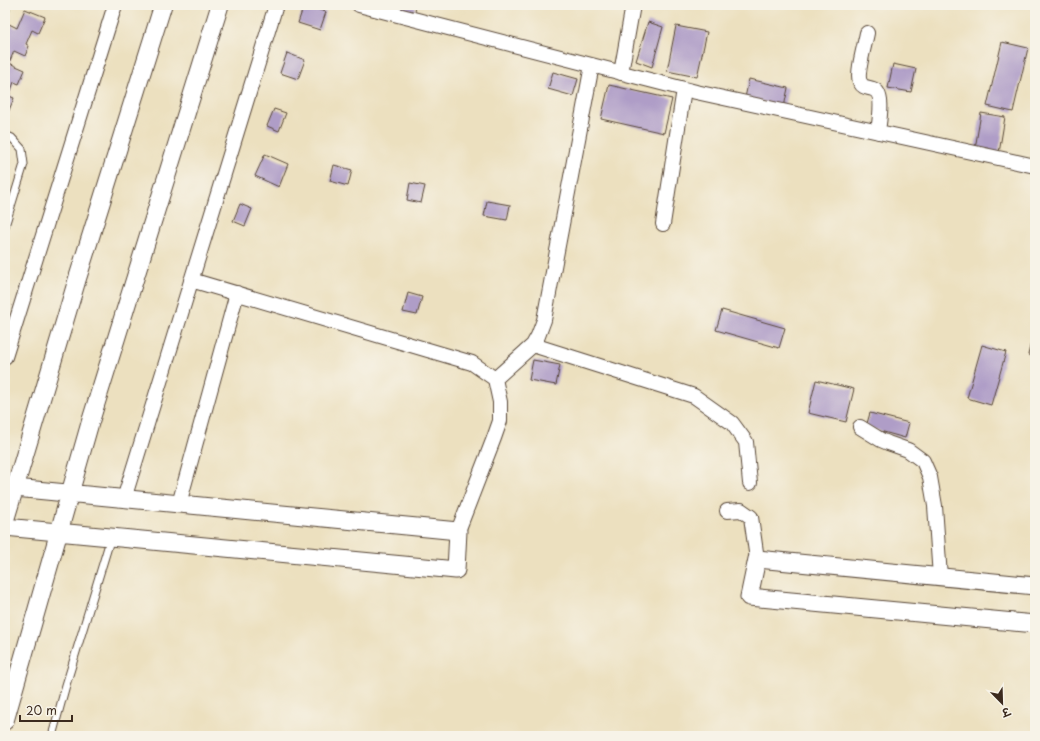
<svg xmlns="http://www.w3.org/2000/svg" width="1040" height="741" font-family="'Playpen Sans','Playpen Sans Deva',sans-serif">
  <style>
    .building { fill: #af9dc7 }
    .lines { fill: none; stroke-linecap: round; stroke-linejoin: round }
    .service-casing { stroke: #564536; stroke-width: 9 }
    .minor-casing { stroke: #564536; stroke-width: 16 }
    .tertiary-casing { stroke: #564536; stroke-width: 19 }
    .service { stroke: #fff; stroke-width: 7 }
    .minor { stroke: #fff; stroke-width: 14 }
    .tertiary { stroke: #fff; stroke-width: 17 }
  </style>
  <rect width="100%" height="100%" fill="#f7f3e8"/>
  <filter id="ink" filterUnits="userSpaceOnUse"><feTurbulence type="fractalNoise" baseFrequency=".025" numOctaves="2"/><feDisplacementMap in="SourceGraphic" scale="8" xChannelSelector="R" yChannelSelector="G"/><feConvolveMatrix kernelMatrix="1 2 1 2 8 2 1 2 1" color-interpolation-filters="sRGB"/></filter>
  <filter id="wash" filterUnits="userSpaceOnUse"><feTurbulence type="fractalNoise" baseFrequency=".012" numOctaves="4" result="noise"/><feDisplacementMap in="SourceGraphic" scale="16" xChannelSelector="R" yChannelSelector="G"/><feGaussianBlur stdDeviation="0.9" result="paint"/><feColorMatrix in="noise" values="0 0 0 0 0 0 0 0 0 0 0 0 0 0 0 0 0 1.4 0 .05"/><feComposite in="paint" operator="in"/></filter>
  <g filter="url(#wash)">
    <rect width="100%" height="100%" fill="#ece0bf"/>
    <g id="blocks">
      <path class="building" d="M304,5l22,7 -6,18 -22,-7z
        M392,5h24l-1,7 -24,-6z
        M5,8l5,1 -5,11z
        M25,9l20,8 -7,16 -6,-3 -6,14 3,2 -4,10 -11,-5 -5,12 16,7 -6,14 -5,-2 -5,14 5,2 -7,17 -2,-1v-92l12,6z
        M648,22l15,5 -11,40 -16,-6z
        M676,26l31,6 -10,45 -30,-6z
        M1002,42l26,6 -15,64 -26,-6z
        M287,53l18,7 -7,19 -18,-6z
        M893,64l23,5 -5,23 -23,-4z
        M553,72l25,7 -5,17 -25,-7z
        M749,79l39,9 -4,19 -39,-9z
        M609,85l63,14 -8,34 -63,-14z
        M274,109l12,4 -7,18 -12,-5z
        M981,113l24,4 -6,36 -24,-4z
        M265,154l23,10 -9,23 -24,-11z
        M334,165l18,5 -4,16 -18,-5z
        M410,183l15,3 -4,17 -14,-3z
        M487,201l23,4 -3,15 -23,-4z
        M240,204l12,5 -7,17 -12,-5z
        M408,293l14,4 -5,18 -14,-3z
        M722,310l63,18 -6,20 -63,-18z
        M1034,329h1v28l-7,-2z
        M982,345l24,7 -15,53 -24,-7z
        M533,360l27,5 -4,20 -27,-5z
        M816,380l38,9 -8,33 -38,-9z
        M870,413l39,10 -4,15 -39,-11z"/>
    </g>
  </g>
  <g filter="url(#ink)">
    <use href="#blocks" fill-opacity="0" stroke="#564536" stroke-width="1"/>
    <g class="lines">
      <g class="service-casing">
        <path id="service" d="M5,135l7,3 10,11 2,15 -19,62
          M52,736l14,-51 45,-148"/>
      </g>
      <g class="minor-casing">
        <path id="minor" d="M359,5l337,87 339,74
          M867,33c-2,11 -11,41 -7,49 3,6 7,5 13,7 12,4 6,33 5,43
          M621,73l12,-68
          M663,224l21,-135
          M191,280l281,83 23,16 5,23v19l-6,17 -36,93
          M533,345l161,51 38,27 14,19 4,41
          M5,357l110,-352
          M495,379l38,-34 5,-9 6,-16 48,-255
          M860,427l21,13 7,3 20,7 15,11 7,16 5,29 5,71
          M124,499l152,-494
          M179,504l58,-211
          M727,511l14,-1 10,7 6,42"/>
      </g>
      <g class="tertiary-casing">
        <path id="tertiary" d="M5,521l72,-241 86,-275
          M5,527l451,43 2,-39 -443,-43
          M1035,586l-278,-27 -8,38 286,27
          M5,721l85,-298 130,-418"/>
      </g>
      <use href="#service" class="service"/>
      <use href="#minor" class="minor"/>
      <use href="#tertiary" class="tertiary"/>
    </g>
  </g>
  <rect width="1040" height="741" fill="none" stroke="#f7f3e8" stroke-width="20"/>
  <g transform="translate(1002 703) rotate(157)" stroke="#f7f3e8" stroke-width="3" paint-order="stroke">
  <path d="M0-3L7 15L0 10L-7 15Z" fill="#3b2a1e"/>
  <text y="-6" font-size="11" font-weight="bold" text-anchor="middle" fill="#3b2a1e">उ</text>
  </g>
  <path d="M20 715v6h52v-6" fill="none" stroke="#3b2a1e" stroke-width="2"/>
  <text x="26" y="715" font-size="12" fill="#3b2a1e" stroke="#f7f3e8" stroke-width="3" paint-order="stroke">20 m</text>
</svg>
